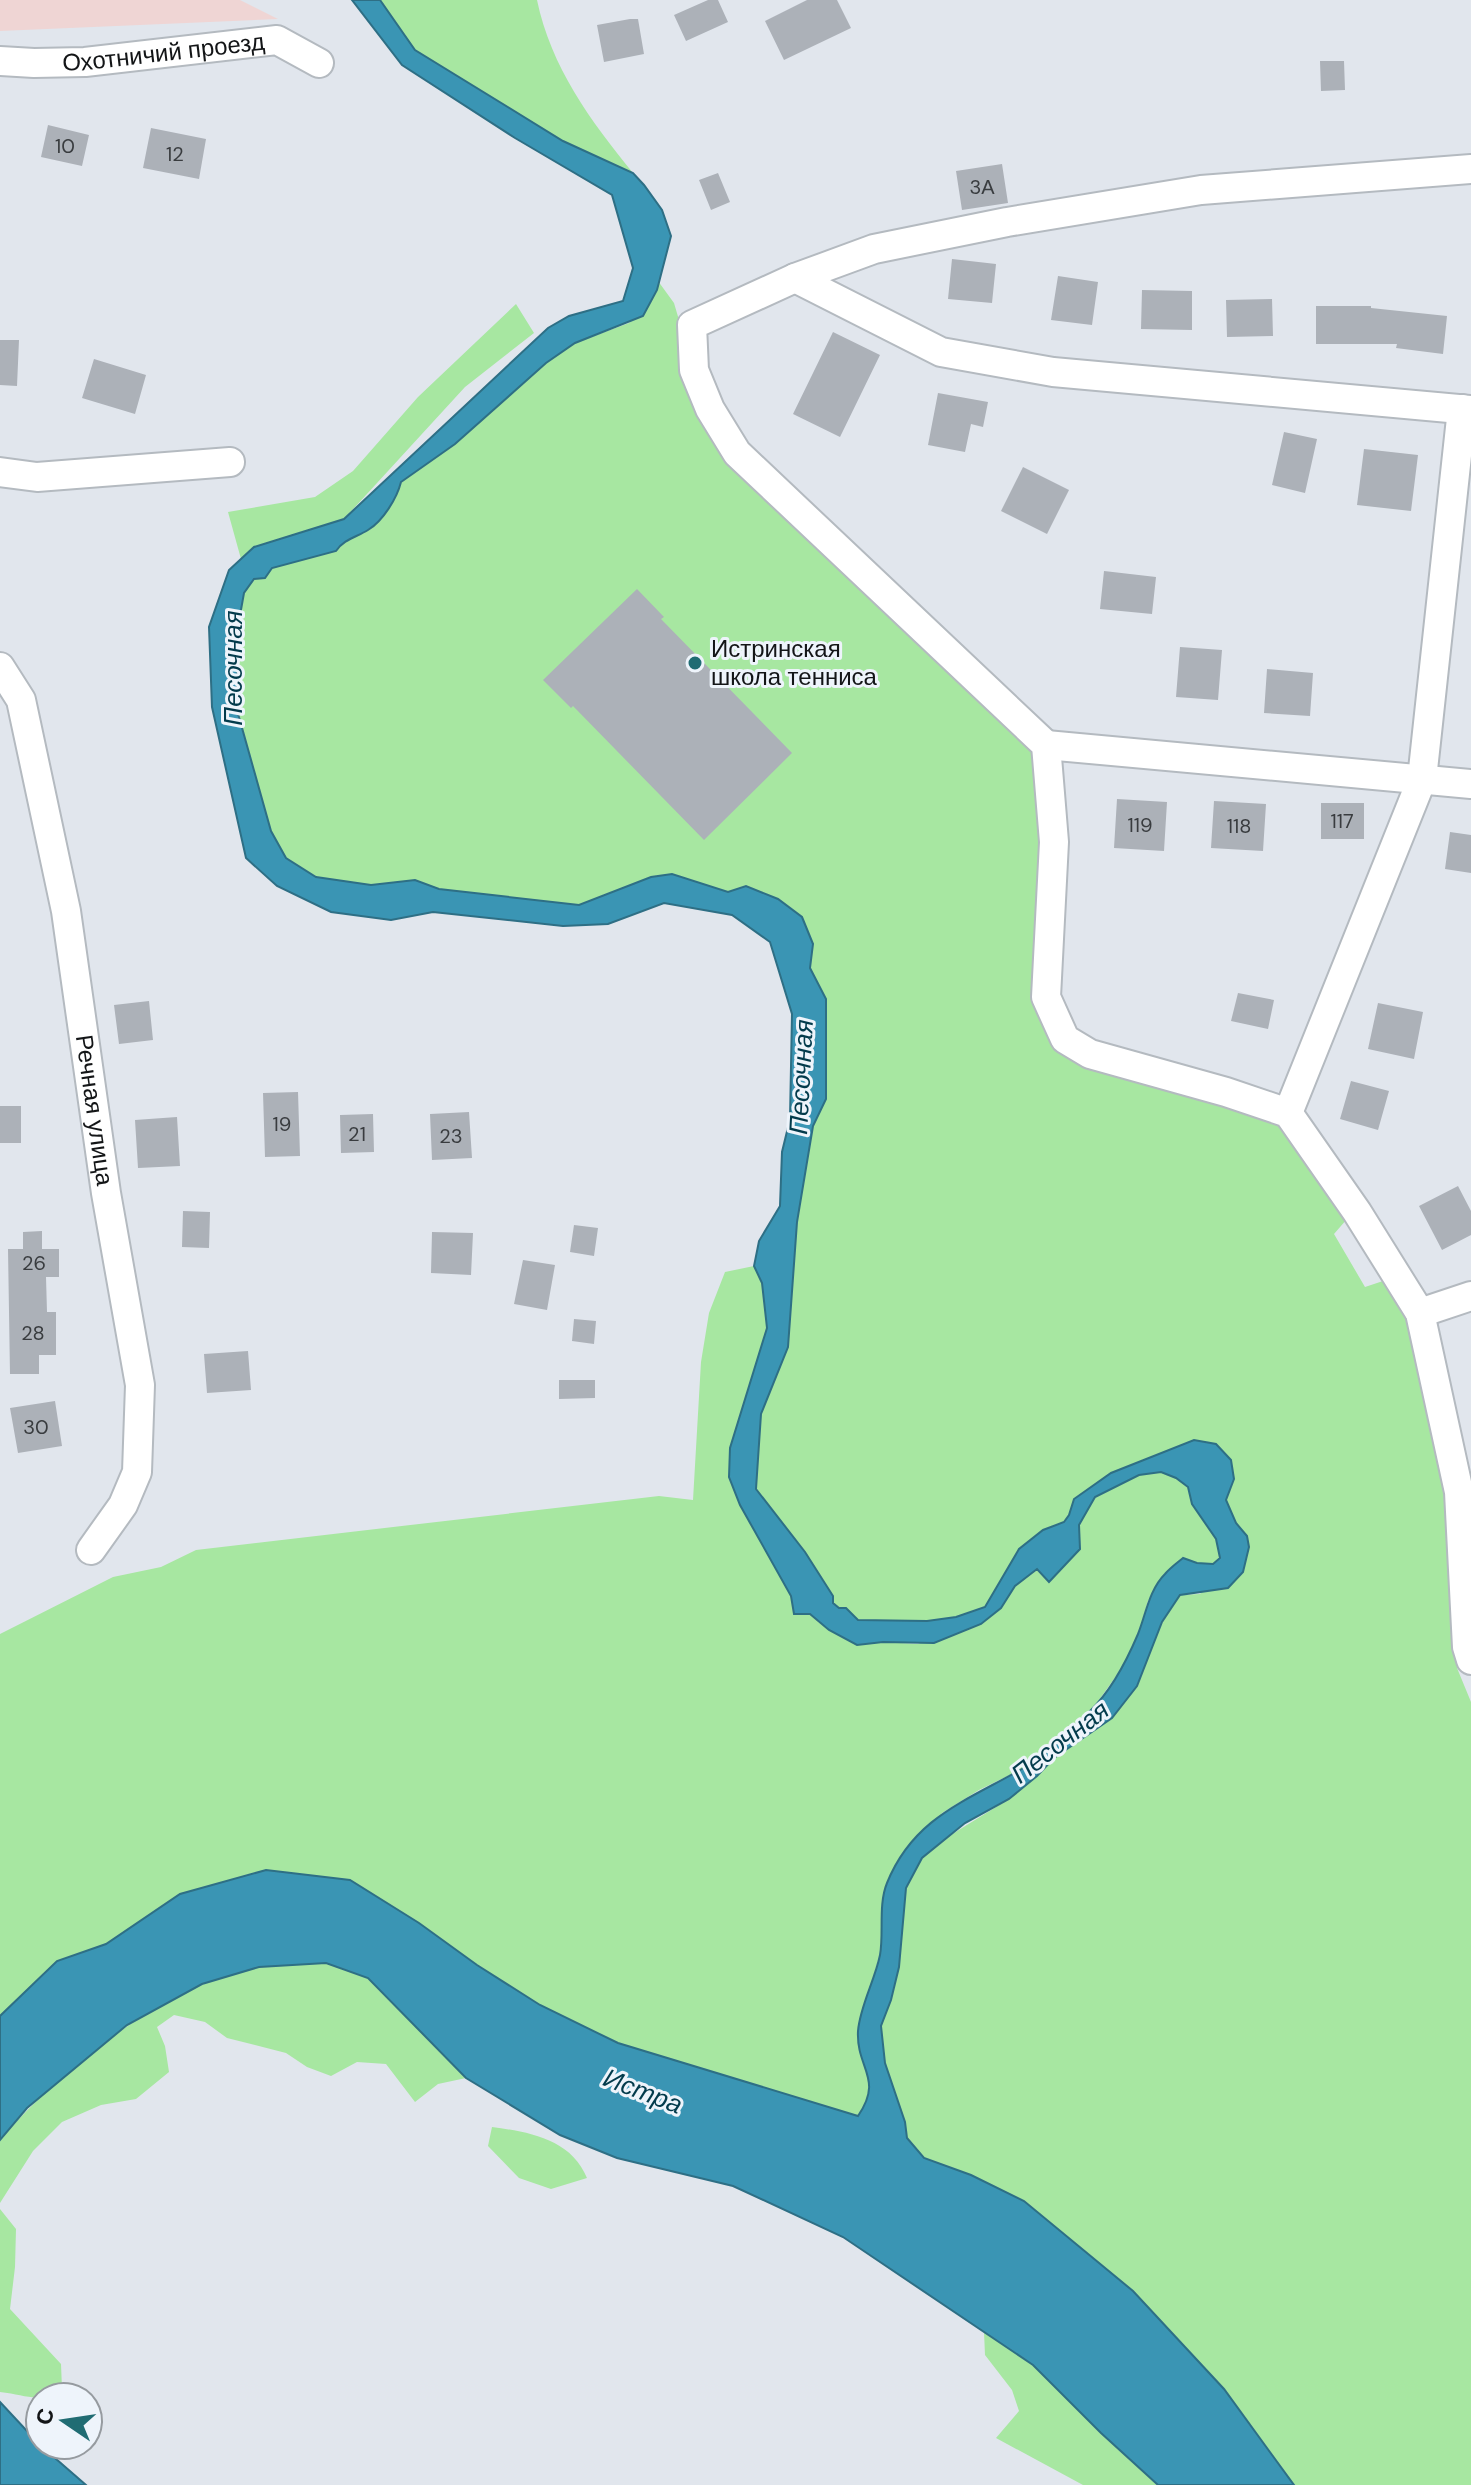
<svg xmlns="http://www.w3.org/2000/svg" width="1471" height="2485" font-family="'DM Sans',sans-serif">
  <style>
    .commercial { fill: #efd5d4 }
    .green { fill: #a7e7a1 }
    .water { fill: #3a95b4; stroke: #2e6f85; stroke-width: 2 }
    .building { fill: #acb1b8 }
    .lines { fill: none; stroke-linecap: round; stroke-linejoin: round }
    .street-casing { stroke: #b4bac0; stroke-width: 32 }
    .street { stroke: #fff; stroke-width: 28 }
    .poi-dot { fill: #206c73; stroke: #eef4fb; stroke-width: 3 }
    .labels { text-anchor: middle; stroke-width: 6; stroke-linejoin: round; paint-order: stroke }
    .number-label { font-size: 20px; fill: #393c3f }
    .street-label { font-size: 24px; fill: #131517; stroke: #eef4fb }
    .poi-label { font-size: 24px; fill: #131517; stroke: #eef4fb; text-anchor: start }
    .water-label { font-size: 26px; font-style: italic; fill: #033b4c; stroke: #eef4fb }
  </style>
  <rect width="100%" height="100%" fill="#e1e6ed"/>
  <path class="commercial" d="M0,0h240l38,19 -278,12z"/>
  <path class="green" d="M380,0h157c14,67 53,120 96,173l-70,-32 -148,-91z
    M658,281l16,22 10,34v48l21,33 336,337 8,16 -12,222c4,43 8,46 45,67l204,67 61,92 -13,15 31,53 21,-7 23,39 42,178 5,64 1,107 14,34v783h-177l-70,-96 -253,-214 -47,-17 -17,-20 -2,-16 -20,-59 -4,-37 10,-26 8,-33 7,-79 16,-30 19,-17 68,-42 28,-23 17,-18 58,-40 25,-32 23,-60 20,-31 20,-1 47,-58 -11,-13 -42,-83 -83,33 -37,26 -5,16 -5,7 -21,8 -44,54 -14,23 -29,10 -29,4 -69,-1 -12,-12h-7l-6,-5v-7l-28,-44 -49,-62 5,-76 27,-67 9,-125 16,-96 13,-27v-100l-16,-31 3,-24 -85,-52 -56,-18 -21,3 -72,28 -140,-16 -24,-9 -44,5 -54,-8 -31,-19 -15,-27 -34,-121v-78l7,-39 10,-14 18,-11 64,-17c8,-12 20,-14 32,-21 15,-9 29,-32 32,-48l55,-38 91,-81 29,-20 54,-20 28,-33z
    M516,304l18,29 -69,54 -121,132 -90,28 -13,12 -13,-47 87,-15 38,-26 65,-74z
    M754,1266l8,17 5,45 -37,120 10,57 51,91 38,34 28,15 26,-3 35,2 83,-36 14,-22 23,-18 8,8 33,-27v-24l16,-28 44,-23 22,-2 15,6 12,9 4,18 24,34 4,19 -6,6 -17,-1 -14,-5 -35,43 -9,31 -15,33 -30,42 -66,59 -49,24 -37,23 -59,100 -3,41 -21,72 12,61 -3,14 -10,15 -240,-73 -78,-38 -63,-40 -58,-42 -69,-43 -84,-10 -86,24 -74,50 -49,17 -57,55v-382l113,-57 48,-10 35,-17 463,-54 34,4 8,-138 8,-49 16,-41z
    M326,1963l42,15 98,100 -28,6 -23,18 -29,-38 -29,-2 -26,14 -24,-9 -21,-14 -59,-15 -22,-16 -31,-7 -17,12 8,19 4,26 -33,27 -35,6 -39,17 -29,29 -33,52v-63c62,-72 163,-154 258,-173 22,-4 46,-3 68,-4z
    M492,2127c37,5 79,12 95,51l-36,11 -32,-11 -31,-32z
    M0,2209l16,20 -1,38 -5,42 51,55 1,25c-23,15 -35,6 -62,3z
    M984,2332l49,33 68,68 57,52h-75l-87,-47 23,-27 -7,-21 -27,-35z"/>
  <path class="water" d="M352,0h28l35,50 148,91 70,32 11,12 18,25 9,26 -14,54 -14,26 -68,27 -29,20 -91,81 -54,38c-4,16 -18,39 -33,48 -11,7 -24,9 -32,21l-64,17 -7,10 -11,1 -10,14 -7,39v78l34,121 15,27 30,19 55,8 44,-5 24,9 140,16 72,-28 21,-3 56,18 18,-6 32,13 24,18 11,27 -3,24 16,31v100l-13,27 -16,96 -9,125 -27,67 -5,75 49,63 28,44v7l6,5h7l12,12 69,1 29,-4 29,-10 34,-58 24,-19 21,-8 5,-7 5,-16 37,-26 83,-33 22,4 15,16 3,19 -8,21 10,23 11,13 2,11 -6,25 -15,16 -48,7 -18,27 -25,64 -25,32 -58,40 -17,18 -28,23 -44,24 -43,35 -16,30 -7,79 -8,33 -10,26 4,37 20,59 2,16 17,20 47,17 53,26 109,90 91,98 70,96h-136l-57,-52 -68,-68 -190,-128 -110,-51 -116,-28 -57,-23 -94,-57 -98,-100 -42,-15 -67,4 -57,17 -75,41 -100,83 -27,32v-124l57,-55 49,-17 74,-50 86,-24 84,10 69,43 58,42 63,40 78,38 240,73c26,-38 -2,-47 0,-85 2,-25 17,-51 22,-76 4,-22 -2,-50 7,-72 27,-67 82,-83 140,-117 21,-12 45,-38 63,-55 21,-20 37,-51 48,-77 8,-20 11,-44 27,-60 5,-6 12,-11 18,-16l14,5 16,1 7,-6 -4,-19 -24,-35 -4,-17 -12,-9 -15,-6 -22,3 -44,22 -16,28 1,24 -31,33 -12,-13 -22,17 -14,22 -20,16 -47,19 -51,-1 -26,3 -28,-15 -19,-16h-16l-3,-18 -51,-91 -11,-28 1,-29 37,-120 -5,-45 -8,-17 5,-25 21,-35 2,-54 8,-33 2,-105 -22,-72 -38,-27 -68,-12 -56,21 -45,2 -130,-14 -42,8 -60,-8 -54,-26 -31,-28 -34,-151 -3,-80 20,-57 25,-23 90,-28 204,-191 21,-12 54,-15 10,-33 -21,-73 -97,-57 -113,-73z
    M0,2402l40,43 46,40h-86z"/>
  <path class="building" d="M708,0h10l10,22 -42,19 -12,-26z
    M807,0h30l14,28 -67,32 -19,-39z
    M630,19h8l6,35 -40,8 -7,-37z
    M1320,61h24l1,29 -24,1z
    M48,125l41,10 -7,31 -41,-9z
    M151,128l55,11 -7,40 -56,-11z
    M1002,164l6,39 -46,7 -6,-39z
    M718,173l12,29 -19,8 -12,-30z
    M952,259l44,5 -4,39 -44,-4z
    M1058,276l40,6 -6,43 -41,-5z
    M1142,290l50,1v39l-51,-1z
    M1272,299l1,37 -46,1 -1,-37z
    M1316,306h55v2l76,8 -4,38 -47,-6 1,-4h-81z
    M833,332l47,23 -40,82 -47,-23z
    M0,340h19l-2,46 -17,-1z
    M94,359l52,16 -11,39 -53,-16z
    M938,393l50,9 -5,25 -12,-3 -6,28 -37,-7z
    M1284,432l33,7 -12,54 -33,-8z
    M1364,449l54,6 -7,56 -54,-6z
    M1023,467l46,23 -22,44 -46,-23z
    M1104,571l52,6 -4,37 -52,-5z
    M637,589l27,28 -3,2 131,134 -88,87 -131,-134 -2,2 -28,-28z
    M1180,647l42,3 -4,50 -42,-3z
    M1267,669l46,4 -3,43 -46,-3z
    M1117,799l50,3 -3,49 -50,-3z
    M1214,801l52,3 -3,47 -52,-3z
    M1321,803h43v36h-43z
    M1450,832l21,3v38l-26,-4z
    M1238,993l36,7 -6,29 -37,-8z
    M149,1001l4,39 -34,4 -5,-39z
    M1378,1003l45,9 -9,47 -46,-10z
    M1351,1081l38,10 -11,39 -38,-11z
    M298,1092l2,64 -35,1 -2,-64z
    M0,1106h21v37h-21z
    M469,1112l3,46 -40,2 -2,-46z
    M373,1114l1,38 -33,1 -1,-38z
    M177,1117l3,49 -42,2 -3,-48z
    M1458,1186l13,25v24l-29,15 -23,-44z
    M183,1211l27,1 -1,36 -27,-1z
    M574,1225l24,3 -4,28 -24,-4z
    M42,1231v18h17v28h-13l1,35h9v43h-17v19h-29l-2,-125h15v-17z
    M432,1232l41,1 -2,42 -40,-2z
    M523,1260l32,5 -8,45 -33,-6z
    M574,1319l22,2 -2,23 -22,-3z
    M248,1351l3,39 -44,3 -3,-39z
    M559,1380h36v18l-36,1z
    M55,1401l7,45 -44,7 -8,-45z"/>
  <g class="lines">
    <g class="street-casing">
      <g id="street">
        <path id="s1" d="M0,61l34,2 51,-1 192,-22 42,23"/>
        <path d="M1471,169l-270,21 -194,32 -133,27 -79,29 -103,47 2,45 16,39 27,44 309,292 8,97 -8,155 9,20 10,22 25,15 136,38 62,21 69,99 63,101 39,179 8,155 4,13"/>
        <path d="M795,278l146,74 112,20 418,38"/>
        <path d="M0,472l37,5 193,-15"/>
        <path id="s2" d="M0,667l21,33 45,211 40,282 34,192 -3,87 -14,33 -32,45"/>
        <path d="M1046,745l425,39"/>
        <path d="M1288,1113l134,-334 40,-370"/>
        <path d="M1420,1313l51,-17"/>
      </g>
    </g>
    <use href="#street" class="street"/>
  </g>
  <circle class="poi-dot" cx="695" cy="663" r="8"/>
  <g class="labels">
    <g class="number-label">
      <text x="65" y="153">10</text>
      <text x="175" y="161">12</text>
      <text x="982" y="194">3А</text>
      <text x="1342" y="828">117</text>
      <text x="1140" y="832">119</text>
      <text x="1239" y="833">118</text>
      <text x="282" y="1131">19</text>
      <text x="357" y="1141">21</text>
      <text x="451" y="1143">23</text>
      <text x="34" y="1270">26</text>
      <text x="33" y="1340">28</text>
      <text x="36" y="1434">30</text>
    </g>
    <g class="street-label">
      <text dy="8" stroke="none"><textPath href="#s1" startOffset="164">Охотничий проезд</textPath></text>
      <text dy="8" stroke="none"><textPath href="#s2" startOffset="456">Речная улица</textPath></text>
    </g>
    <g class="poi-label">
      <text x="711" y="657">Истринская<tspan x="711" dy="28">школа тенниса</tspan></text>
    </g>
    <g class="water-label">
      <text transform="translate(233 668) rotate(-90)" y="9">Песочная</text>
      <text transform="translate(801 1077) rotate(-87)" y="9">Песочная</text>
      <text transform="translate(1060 1742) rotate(-38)" y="9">Песочная</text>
      <text transform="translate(643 2091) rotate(21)" y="9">Истра</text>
    </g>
  </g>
  <g transform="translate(64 2421) rotate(283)"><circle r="38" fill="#eef4fb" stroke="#969ba0" stroke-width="2"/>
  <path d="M0-6L14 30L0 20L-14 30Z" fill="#206c73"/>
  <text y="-12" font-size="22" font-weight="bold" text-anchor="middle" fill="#131517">С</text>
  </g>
</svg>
